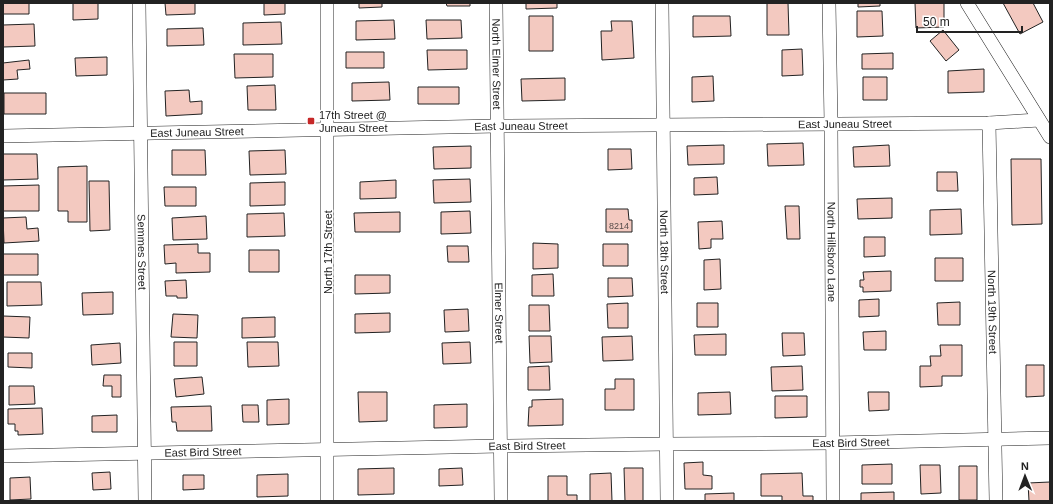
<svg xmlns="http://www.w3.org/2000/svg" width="1053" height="504" font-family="Helvetica,sans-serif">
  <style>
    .building { fill: #f3c9c0; stroke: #222 }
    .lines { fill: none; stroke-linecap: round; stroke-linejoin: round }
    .minor-casing { stroke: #222; stroke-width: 14 }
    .minor { stroke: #fff; stroke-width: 13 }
    .poi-dot { fill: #c62828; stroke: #fff; stroke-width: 1.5 }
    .labels { text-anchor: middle; stroke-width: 3; stroke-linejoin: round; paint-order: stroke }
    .number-label { font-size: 9px; fill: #564c4a }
    .street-label { font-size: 11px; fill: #222; stroke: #fff }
    .poi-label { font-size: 11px; fill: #222; stroke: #fff; text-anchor: start }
  </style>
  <rect width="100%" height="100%" fill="#fff"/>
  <path class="building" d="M3,3h26v11h-26z
    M73,3h25v16l-25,1z
    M165,3h30v11l-29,1z
    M264,3h21v11l-21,1z
    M359,3h23v4l-23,1z
    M446,3h24v3h-23z
    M526,3h31v5l-31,1z
    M767,3h21l1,32h-22z
    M858,3h22v3l-22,1z
    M915,3h29v24l-28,1z
    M1003,3h30l10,19 -23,12z
    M857,11h25l1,25 -26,1z
    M529,16h24v35h-24z
    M693,16h37l1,20 -38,1z
    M394,20l1,19 -39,1v-19z
    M426,20h35l1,18 -35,1z
    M611,21h21l2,37 -32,2 -1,-29h11z
    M281,22l1,22 -39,1v-22z
    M34,24l1,22 -32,1v-22z
    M203,28l1,17 -37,1v-17z
    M943,30l16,20 -13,11 -16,-20z
    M802,49l1,26 -21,1v-26z
    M427,50h40v19l-39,1z
    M346,52h38v16h-38z
    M893,53v16h-31v-15z
    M234,54h39v23l-38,1z
    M107,57v18l-31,1 -1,-18z
    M29,60l1,9 -13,1 1,9 -15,1v-17z
    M984,69v23l-36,1v-22z
    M713,76l1,25 -22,1v-25z
    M863,77h24v23h-24z
    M565,78v22l-43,1 -1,-22z
    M389,82l1,18 -38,1v-18z
    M275,85l1,25h-28l-1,-24z
    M418,87h41v17h-41z
    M189,90l1,12 12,-1v13l-36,2 -1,-25z
    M4,93h42v21h-42z
    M803,143l1,22 -36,1 -1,-22z
    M724,145v19l-36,1 -1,-19z
    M889,145l1,21 -36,1 -1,-20z
    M471,146v22l-37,1 -1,-22z
    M608,149h23l1,20 -24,1z
    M172,150h33l1,25h-34z
    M285,150l1,24 -36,1 -1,-24z
    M3,154h34l1,25 -35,1z
    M1011,159h30l1,65 -30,1z
    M87,166v56h-19v-11h-10v-44z
    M937,172h20l1,19h-21z
    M717,177l1,17 -24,1v-17z
    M470,179l1,23 -37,1 -1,-23z
    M396,180v18l-36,1v-17z
    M89,181h20l1,49 -20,1z
    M285,182v23l-35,1v-23z
    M39,185v26h-36v-25z
    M164,187h32v19h-31z
    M892,198v20l-34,1 -1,-20z
    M785,206h14l1,33h-13z
    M606,209h22l1,11h3v12h-26z
    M961,209l1,25 -32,1v-25z
    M470,211l1,22 -30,1v-22z
    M400,212v20h-45l-1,-19z
    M284,213l1,23 -38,1v-23z
    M206,216l1,23 -34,1 -1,-22z
    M26,217l1,12 11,-1 1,13 -35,2 -1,-25z
    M722,221l1,18h-12v9l-12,1 -1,-27z
    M864,237h21v19l-21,1z
    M533,243l25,1v24l-25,1z
    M198,244v9h12v19l-34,1v-10l-11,1 -1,-19z
    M603,244h25v22h-25z
    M447,246h21l1,16h-21z
    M249,250h30v22h-30z
    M3,254h35v21h-35z
    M935,258h28v23h-28z
    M720,259l1,30 -17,1v-30z
    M891,271v20l-28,1v-5h-3v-7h4l-1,-8z
    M553,274l1,22h-22v-21z
    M355,275h35v18l-35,1z
    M608,278h24l1,18 -25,1z
    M186,280l1,18h-10v-2h-11l-1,-15z
    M7,282h34l1,23 -35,1z
    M113,292v22l-30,1 -1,-22z
    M879,299v17l-20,1v-17z
    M960,302v23h-22l-1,-22z
    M628,303v25h-20l-1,-24z
    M697,303h21v24h-21z
    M529,305h20l1,26h-21z
    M468,309l1,22 -24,1 -1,-22z
    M390,313v19l-35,1v-19z
    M173,314l25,1 -1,23 -26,-1z
    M3,316l27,1 -1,21 -26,-1z
    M275,317v20l-33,1v-20z
    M886,331v19h-22l-1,-18z
    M782,333h22l1,22 -22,1z
    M726,334v21h-31l-1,-20z
    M529,336h22l1,26 -22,1z
    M632,336l1,24 -30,1 -1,-24z
    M174,342h23v24h-23z
    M247,342h31l1,24 -31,1z
    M470,342l1,21 -28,1 -1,-21z
    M120,343l1,20 -29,2 -1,-20z
    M940,345h22v31h-20v10l-22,1v-21h11l-1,-10h11z
    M8,353h24v15l-24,-1z
    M1026,365h18v31l-18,1z
    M549,366l1,24h-22v-23z
    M802,366l1,24 -31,1 -1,-24z
    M104,375h17v22h-9v-11h-9z
    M202,377l2,17 -28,3 -2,-18z
    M615,379h19v31h-29v-21h10z
    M9,386h25l1,18 -26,1z
    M358,392h29v29l-28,1z
    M730,392l1,22 -33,1v-22z
    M868,392h21v18l-20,1z
    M775,396h32v21l-32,1z
    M289,399v25l-22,1v-25z
    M563,399v26l-35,1 1,-19h3v-7z
    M467,404v23l-33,1v-23z
    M242,405h16l1,17h-16z
    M211,406l1,25h-35l-1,-9h-4l-1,-15z
    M42,408l1,26 -25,1v-4h-3v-7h-7v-15z
    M117,415v17h-25v-16z
    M703,462v13l9,1v13h-27l-1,-26z
    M892,464v20h-30v-19z
    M920,465h20l1,28 -20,1z
    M959,466h18v34h-18z
    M394,468v26l-36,1v-26z
    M462,468l1,17 -24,1v-17z
    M624,468h19v33h-18z
    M110,472l1,17 -18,1 -1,-17z
    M611,473l1,28h-22v-27z
    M802,473l1,23h10v5h-31v-5h-21v-22z
    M288,474v22l-31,1v-22z
    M183,475h21v14l-21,1z
    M548,476h19v19h10v6h-29z
    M30,477l1,22 -21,1v-22z
    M1050,482v19h-21l-1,-18z
    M894,492v9h-33v-8z
    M734,493v8h-29v-7z"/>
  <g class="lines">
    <g class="minor-casing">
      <g id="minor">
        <path id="s1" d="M139,3l6,498"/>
        <path id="s2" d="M496,3l5,498"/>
        <path id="s3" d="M662,3l5,498"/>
        <path id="s4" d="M829,3l2,121 2,377"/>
        <path d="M967,3l83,134"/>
        <path id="s5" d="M989,123l7,378"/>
        <path id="s6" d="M3,136l494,-10 492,-3 50,-3"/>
        <path id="s7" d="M3,456l497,-10 167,-2 166,-1 217,-5"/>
        <path d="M327,501v-498"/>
      </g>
    </g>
    <use href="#minor" class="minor"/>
  </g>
  <rect class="poi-dot" x="307" y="117" width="8" height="8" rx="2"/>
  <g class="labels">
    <g class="number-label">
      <text x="619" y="229">8214</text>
    </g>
    <g class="street-label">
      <text dy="4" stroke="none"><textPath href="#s2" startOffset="61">North Elmer Street</textPath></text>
      <text dy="4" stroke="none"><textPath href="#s6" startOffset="842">East Juneau Street</textPath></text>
      <text dy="4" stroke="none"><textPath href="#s6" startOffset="518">East Juneau Street</textPath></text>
      <text dy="4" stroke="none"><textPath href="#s6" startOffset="194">East Juneau Street</textPath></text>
      <text dy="4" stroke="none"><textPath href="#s1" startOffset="249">Semmes Street</textPath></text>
      <text transform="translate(328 252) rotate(-90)" y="4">North 17th Street</text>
      <text dy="4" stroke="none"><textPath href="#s3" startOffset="249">North 18th Street</textPath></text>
      <text dy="4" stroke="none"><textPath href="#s4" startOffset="249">North Hillsboro Lane</textPath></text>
      <text dy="4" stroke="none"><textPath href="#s5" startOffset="189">North 19th Street</textPath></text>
      <text dy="4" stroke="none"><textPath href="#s2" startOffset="310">Elmer Street</textPath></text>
      <text dy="4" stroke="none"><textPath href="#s7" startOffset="848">East Bird Street</textPath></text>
      <text dy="4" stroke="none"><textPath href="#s7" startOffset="524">East Bird Street</textPath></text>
      <text dy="4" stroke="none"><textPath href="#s7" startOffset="200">East Bird Street</textPath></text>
    </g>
    <g class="poi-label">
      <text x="319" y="119">17th Street @<tspan x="319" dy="13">Juneau Street</tspan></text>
    </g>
  </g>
  <rect width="1053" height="504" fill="none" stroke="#222222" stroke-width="8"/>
  <g transform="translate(1025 476) rotate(359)" stroke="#ffffff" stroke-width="3" paint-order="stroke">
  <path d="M0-3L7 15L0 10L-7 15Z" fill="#222222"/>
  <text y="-6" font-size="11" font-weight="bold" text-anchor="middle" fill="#222222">N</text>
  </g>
  <path d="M917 26v6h105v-6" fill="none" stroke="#222222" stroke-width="2"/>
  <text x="923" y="26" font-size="12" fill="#222222" stroke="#ffffff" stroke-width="3" paint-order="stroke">50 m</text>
</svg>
